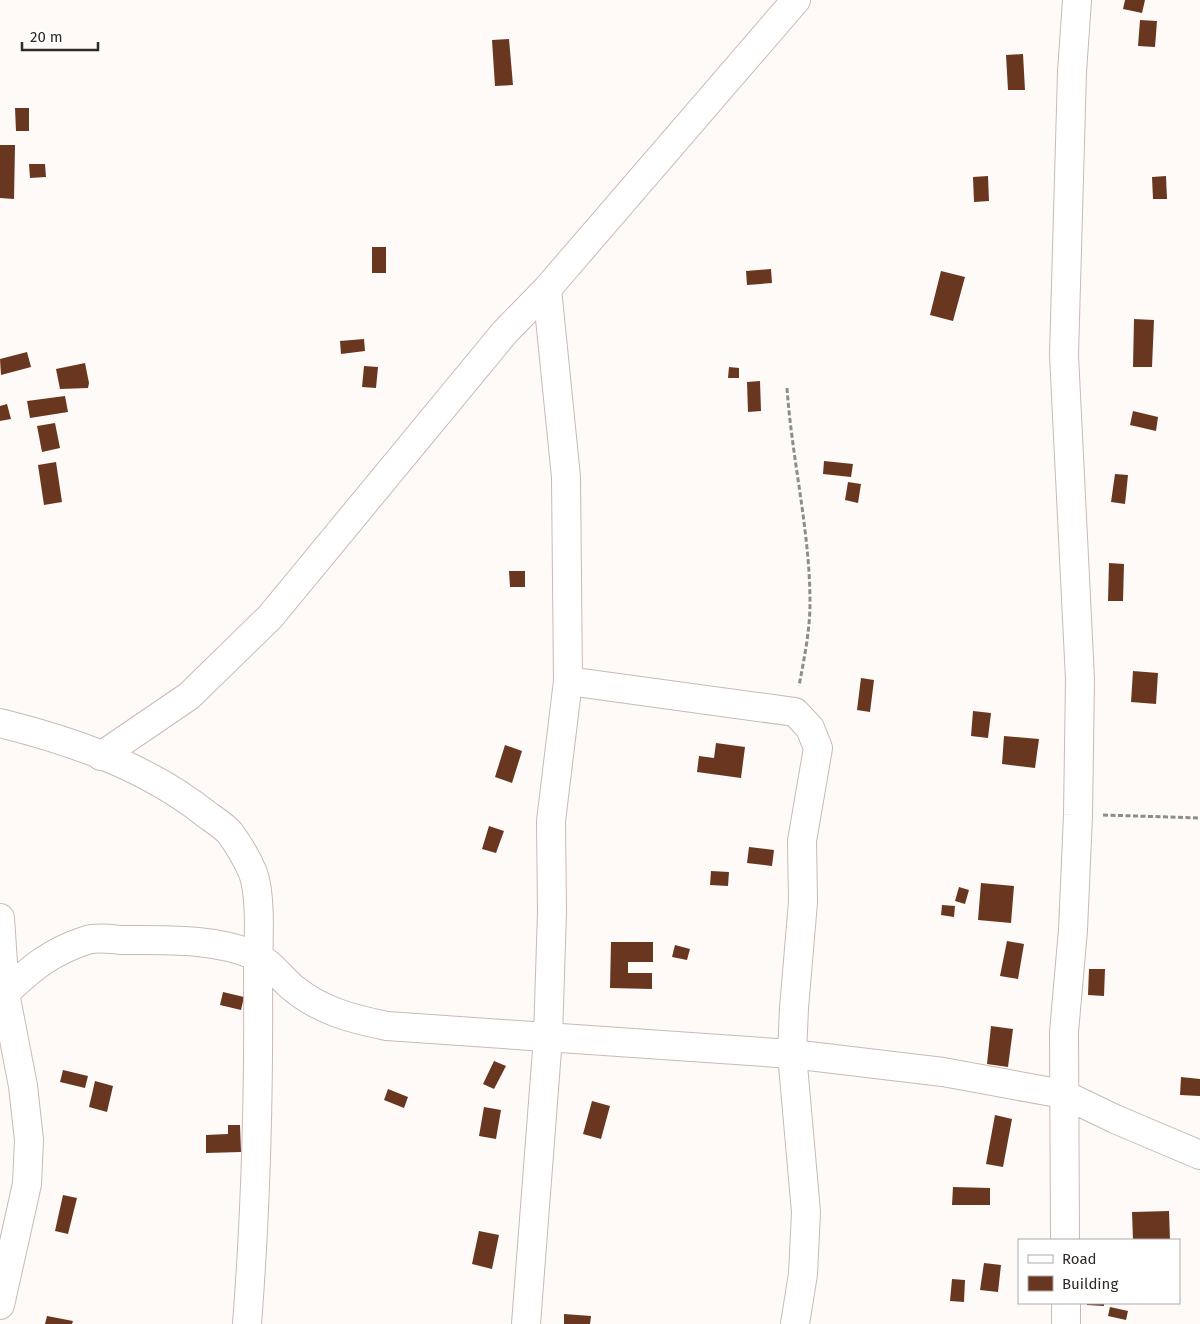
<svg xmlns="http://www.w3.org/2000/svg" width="1200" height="1324" font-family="'Fira Sans',sans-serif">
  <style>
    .building { fill: #693720 }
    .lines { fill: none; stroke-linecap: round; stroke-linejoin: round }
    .minor-casing { stroke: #cbb9b2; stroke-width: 30 }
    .path { stroke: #918c89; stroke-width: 3; stroke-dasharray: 5 2.5; stroke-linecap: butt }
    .minor { stroke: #fff; stroke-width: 28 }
  </style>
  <rect width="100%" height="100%" fill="#fefaf8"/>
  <path class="building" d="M1125,0h20l-3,13 -19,-4z
    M1140,20l17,1 -2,26 -17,-1z
    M509,39l4,46 -18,1 -3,-46z
    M1023,54l2,36h-17l-2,-35z
    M15,108h14v23h-13z
    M0,145h15l-1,54 -14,-1z
    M29,164h16l1,13 -16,1z
    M988,176l1,25 -15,1 -1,-25z
    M1166,176l1,23h-14l-1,-22z
    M372,247h14v26h-14z
    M771,269l1,14 -25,2 -1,-14z
    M941,271l24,6 -12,44 -23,-6z
    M1134,319l20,1 -2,47h-19z
    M364,339l1,12 -24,3 -1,-13z
    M27,352l4,15 -30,8 -1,-16z
    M85,363l4,20 -1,5 -28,1 -4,-20z
    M364,366l14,1 -2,21 -14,-1z
    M729,367l10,1v10h-11z
    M760,381l1,30 -13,1 -1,-30z
    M65,396l3,16 -38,6 -3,-17z
    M7,404l4,15 -11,2v-15z
    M1133,411l25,6 -2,14 -26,-6z
    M55,423l5,25 -18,4 -5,-26z
    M824,461l29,3 -2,13 -28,-3z
    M56,462l6,40 -18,3 -6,-40z
    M1115,474l13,1 -3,29 -14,-2z
    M848,482l13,2 -3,19 -13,-3z
    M1109,563l15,1 -1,37h-15z
    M509,571h16v16h-15z
    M1133,671l25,2 -2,31 -25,-2z
    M861,678l13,2 -4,32 -13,-2z
    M973,711l18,2 -3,25 -17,-2z
    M1004,736l35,3 -4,29 -33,-4z
    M716,743l29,4 -4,31 -44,-6 2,-16 15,2z
    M505,745l17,6 -10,32 -17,-6z
    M489,826l15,5 -8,22 -14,-4z
    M749,847l25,3 -2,16 -25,-3z
    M711,871l18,1 -1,14 -18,-1z
    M981,883l33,3 -3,37 -33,-3z
    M959,887l10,3 -4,14 -10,-3z
    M942,905l13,1 -1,11 -13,-2z
    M1007,941l17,3 -6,35 -18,-3z
    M611,942h42v20h-25v11h24v16l-42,-1z
    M675,945l15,4 -3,11 -15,-3z
    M1089,969h16l-1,27 -16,-1z
    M223,992l21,5 -3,13 -21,-5z
    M991,1026l22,3 -5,38 -21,-3z
    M494,1061l12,5 -12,23 -11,-5z
    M63,1070l25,6 -3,12 -25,-6z
    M1181,1077l19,2v17l-20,-1z
    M95,1081l18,5 -6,26 -18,-5z
    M388,1089l20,8 -4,11 -20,-8z
    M592,1101l18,5 -9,33 -18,-5z
    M484,1107l17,3 -5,29 -17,-3z
    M995,1115l17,4 -9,48 -17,-3z
    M228,1125h12l1,27 -35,1v-18l22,-1z
    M953,1187l37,1v17h-38z
    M63,1195l14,3 -9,36 -13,-3z
    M1169,1211l1,29h-37l-1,-28z
    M479,1231l20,4 -7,34 -20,-5z
    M984,1263l17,2 -3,27 -18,-2z
    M952,1279l13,1 -1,22 -14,-1z
    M1087,1303h17v3l-17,-1z
    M1110,1307l18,4 -2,9 -18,-4z
    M564,1314l27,2 -1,8h-26z
    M47,1316l26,5 -1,3h-27z"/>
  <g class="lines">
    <g class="minor-casing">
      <path id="minor" d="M568,681l227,31 15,16 8,20 -16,93 1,61 -9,106 -2,46 14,158 -3,62 -8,50
        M0,723c73,18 147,44 206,91 8,6 18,12 24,19 8,11 18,28 23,40 9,24 5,75 5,102 1,116 -2,233 -11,349
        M101,756l88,-60 81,-79 235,-285 42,-43 249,-289
        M0,918l5,75 18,93 6,54 -2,44 -27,121
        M0,998c28,-27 49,-46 87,-58 10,-3 24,-1 34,0 44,0 94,-2 135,16 15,7 25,22 37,32 28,23 59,31 94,38l405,28 151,18 120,22 52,25 85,36
        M1065,1240l-1,-208 9,-102 5,-115 2,-136 -16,-324 8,-283 5,-72
        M1066,1303v21
        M526,1324l22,-287 4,-125 -1,-91 17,-140 -2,-204 -19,-188"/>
    </g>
    <path class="path" d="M787,388c5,72 23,143 23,215 0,28 -6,56 -11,83
      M1103,815l97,3"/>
    <use href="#minor" class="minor"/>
  </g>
  <rect x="1018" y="1239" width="162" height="65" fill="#ffffff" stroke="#aca9a8"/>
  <rect x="1028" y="1255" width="25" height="8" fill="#ffffff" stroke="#aca9a8"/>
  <text x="1062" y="1264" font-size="15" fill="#2f2825">Road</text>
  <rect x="1028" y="1276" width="25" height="15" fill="#693720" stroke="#aca9a8"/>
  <text x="1062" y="1289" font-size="15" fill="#2f2825">Building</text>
  <path d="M22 42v8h76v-8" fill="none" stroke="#2f2825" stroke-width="2.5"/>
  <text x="30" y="42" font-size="15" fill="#2f2825" stroke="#ffffff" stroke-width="4" paint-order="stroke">20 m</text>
</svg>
